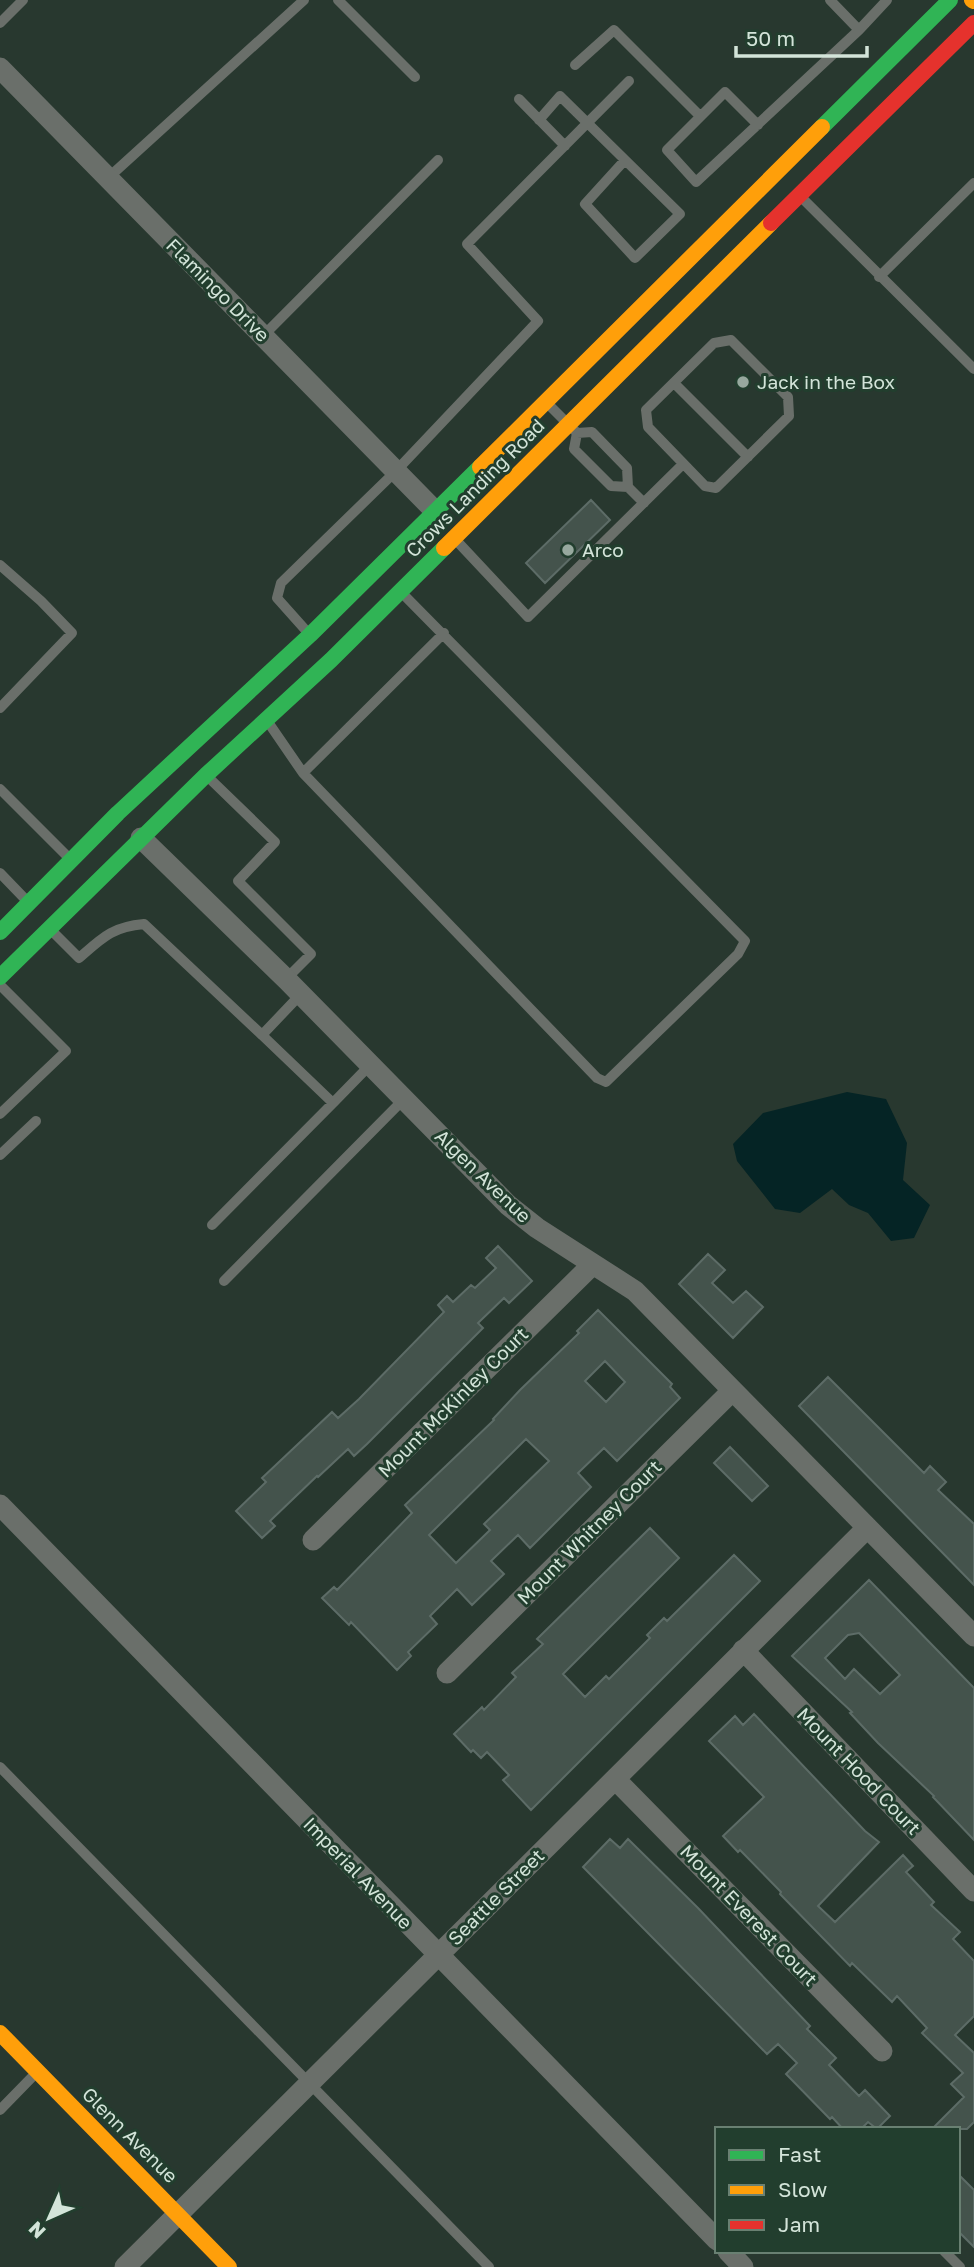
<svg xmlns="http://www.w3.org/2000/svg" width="974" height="2267" font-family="'Golos Text',sans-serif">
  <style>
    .water { fill: #052425 }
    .building { fill: #44534c; stroke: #5d6c67; stroke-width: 2; fill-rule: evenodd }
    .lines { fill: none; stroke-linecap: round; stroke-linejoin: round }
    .lane { stroke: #6a6f6a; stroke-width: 10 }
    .street { stroke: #6a6f6a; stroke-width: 21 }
    .fast { stroke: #30b455; stroke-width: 16 }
    .slow { stroke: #ff9f0a; stroke-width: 16 }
    .jam { stroke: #e5322d; stroke-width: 16 }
    .poi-dot { fill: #97a89e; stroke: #223e2e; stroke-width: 2.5 }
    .labels { text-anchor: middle; stroke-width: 6; stroke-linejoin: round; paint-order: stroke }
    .street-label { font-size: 19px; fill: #d3e4d9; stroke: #223e2e }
    .poi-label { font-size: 19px; fill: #d3e4d9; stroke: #223e2e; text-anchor: start }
  </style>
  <rect width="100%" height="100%" fill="#28382f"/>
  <path class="water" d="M847,1092l39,7 21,44 -4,37 27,25 -16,33 -23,3 -23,-28 -19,-8 -17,-16 -32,24 -25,-4 -38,-48 -4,-17 30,-31z"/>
  <path class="building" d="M591,500l19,20 -65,63 -19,-20z
    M498,1246l34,35 -23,22 -5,-5 -26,25 5,5 -116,116 -13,12 -6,-7 -30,28 -1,-1 -47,45 5,5 -13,12 -26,-27 30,-29 -4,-4 70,-66 6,6 21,-19 85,-87 -6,-7 9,-9 6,6 18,-17 4,3 21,-20 -10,-10z
    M708,1254l17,16 -13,13 21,20 13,-12 17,16 -30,31 -54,-54z
    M598,1310l74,74 -2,3 10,11 -63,63 -13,-13 -26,25 13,14 -61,61 -12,-13 -27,26 13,13 -32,31 -15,-16 -27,27 7,8 -29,28 3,4 -14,14 -46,-48 -2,3 -27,-27 12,-11 3,3 75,-77 -7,-8 89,-85 -1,-1 27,-29 59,-57 -2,-2zM605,1361l20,21 -19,20 -21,-21zM526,1439l23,22 -65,63 6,6 -34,33 -27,-28z
    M828,1377l96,96 6,-7 16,16 -8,8 36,34v61l-175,-179z
    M730,1447l38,39 -16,15 -38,-38z
    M650,1528l29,30 -116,116 22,23 21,-21 3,3 41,-41 -3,-3 17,-17 3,3 67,-66 26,26 -229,229 -28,-30 6,-5 -22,-23 -6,6 -8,-8 -2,2 -17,-18 28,-27 2,3 32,-33 -4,-4 31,-29 -6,-5z
    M869,1580l105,108v152l-41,-43 1,-1 -56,-53 -28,-30 2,-1 -60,-56zM859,1633l41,42 -20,19 -26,-25 -9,10 -20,-21 23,-23z
    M754,1714l111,117 14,11 -61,64 17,16 68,-67 10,11 -7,6 28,30 -3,3 29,27 -7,7 21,22v55l-19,19 19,18v69l-7,7h-35l32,-32 -13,-13 12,-11 -41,-40 5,-5 -30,-32 -5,6 -40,-39 -2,3 -70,-72 1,-2 -41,-42 -2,2 -15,-16 41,-39 -55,-56 26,-25 8,9z
    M610,1839l10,9 8,-9 70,69 112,118 -3,3 29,29 -7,7 30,31 6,-6 25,26 -13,13 -9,-7 -7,7h-18l-11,-12 -2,2 -44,-45 11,-11 -19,-19 -11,10 -184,-187z
    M958,2174l16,16v57l-16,-16z"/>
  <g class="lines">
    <path class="lane" d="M338,0l77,77
      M830,0l29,30
      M0,23l23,-23
      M575,65l39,-35 86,86
      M519,99l46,47
      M539,120l21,-24 120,118 -45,44 -50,-54 40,-44
      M758,125l-33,-33 -58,58 29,32 163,-152 28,-30
      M108,178l196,-178
      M800,196l174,173
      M879,277l95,-94
      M263,336l175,-176
      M731,340l57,57 1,19 -73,72 -11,-2 -57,-59 -2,-17 68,-67z
      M674,383l74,74
      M547,403l30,30 15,-1 35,36 1,19
      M577,433l-3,16 37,37 17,1 16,16
      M454,538l74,79 155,-153
      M0,565l41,36 31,32 -72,75
      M310,635l-33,-37 4,-15 115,-112 142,-150 -71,-77 162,-163
      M268,722l35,51 294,305 9,4 132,-128 7,-13 -344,-349
      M303,773l141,-140
      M208,777l67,65 -37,39 73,73 -25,25
      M0,789l69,69
      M0,873l27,28
      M51,930l28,28c24,-21 33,-31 65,-34l118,111 39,-41
      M0,985l66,66 -66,63
      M262,1035l71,68 38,-39
      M0,1155l36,-34
      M212,1225l121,-122
      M224,1281l181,-183
      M0,1767l489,500
      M0,2110l36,-37
      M944,2251l16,16"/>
    <path class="street" d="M0,68l435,443
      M141,838l145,141 222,226 29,23 98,63 339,345
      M0,1505l717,735
      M313,1540l280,-276
      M743,1650l231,241
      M447,1673l285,-282
      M616,1780l266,271
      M728,2251l15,16
      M125,2267l742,-739"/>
    <path class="fast" d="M822,127l128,-127
      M0,932l118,-119 192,-178 170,-168
      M0,977l206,-202 125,-115 113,-112"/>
    <path class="slow" d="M972,0l2,1
      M480,467l342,-340
      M444,548l327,-325
      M0,2033l229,234"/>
    <path class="jam" d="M771,223l203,-200"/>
  </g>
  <g class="poi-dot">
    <circle cx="743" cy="382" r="7"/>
    <circle cx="568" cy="550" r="7"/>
  </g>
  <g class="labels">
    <g class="street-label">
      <text transform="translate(218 290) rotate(45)" y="7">Flamingo Drive</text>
      <text transform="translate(475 488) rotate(-45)" y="7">Crows Landing Road</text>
      <text transform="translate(483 1176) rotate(44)" y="7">Algen Avenue</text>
      <text transform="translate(453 1402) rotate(-45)" y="7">Mount McKinley Court</text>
      <text transform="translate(589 1532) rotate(-45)" y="7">Mount Whitney Court</text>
      <text transform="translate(859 1771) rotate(46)" y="7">Mount Hood Court</text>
      <text transform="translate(358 1873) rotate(46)" y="7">Imperial Avenue</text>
      <text transform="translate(496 1897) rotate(-45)" y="7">Seattle Street</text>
      <text transform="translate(749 1915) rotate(46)" y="7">Mount Everest Court</text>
      <text transform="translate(130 2135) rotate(45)" y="7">Glenn Avenue</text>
    </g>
    <g class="poi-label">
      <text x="757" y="389">Jack in the Box</text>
      <text x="582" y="557">Arco</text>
    </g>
  </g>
  <rect x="715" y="2127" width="245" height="126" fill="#223e2e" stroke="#698072" stroke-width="2"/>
  <rect x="729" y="2150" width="35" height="10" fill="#30b455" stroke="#698072" stroke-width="2"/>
  <text x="778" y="2162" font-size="21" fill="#d3e4d9">Fast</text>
  <rect x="729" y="2185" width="35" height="10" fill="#ff9f0a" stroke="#698072" stroke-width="2"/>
  <text x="778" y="2197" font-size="21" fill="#d3e4d9">Slow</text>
  <rect x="729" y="2220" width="35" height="10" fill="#e5322d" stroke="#698072" stroke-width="2"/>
  <text x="778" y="2232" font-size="21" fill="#d3e4d9">Jam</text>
  <g transform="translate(49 2218) rotate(225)" stroke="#223e2e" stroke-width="5" paint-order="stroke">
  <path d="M0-5L12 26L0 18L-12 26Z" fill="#d3e4d9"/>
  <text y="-10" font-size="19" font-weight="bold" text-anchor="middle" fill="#d3e4d9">N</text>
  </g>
  <path d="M736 46v10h131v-10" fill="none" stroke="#d3e4d9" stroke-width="3.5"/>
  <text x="746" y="46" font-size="21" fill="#d3e4d9" stroke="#223e2e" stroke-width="5" paint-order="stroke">50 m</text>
</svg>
